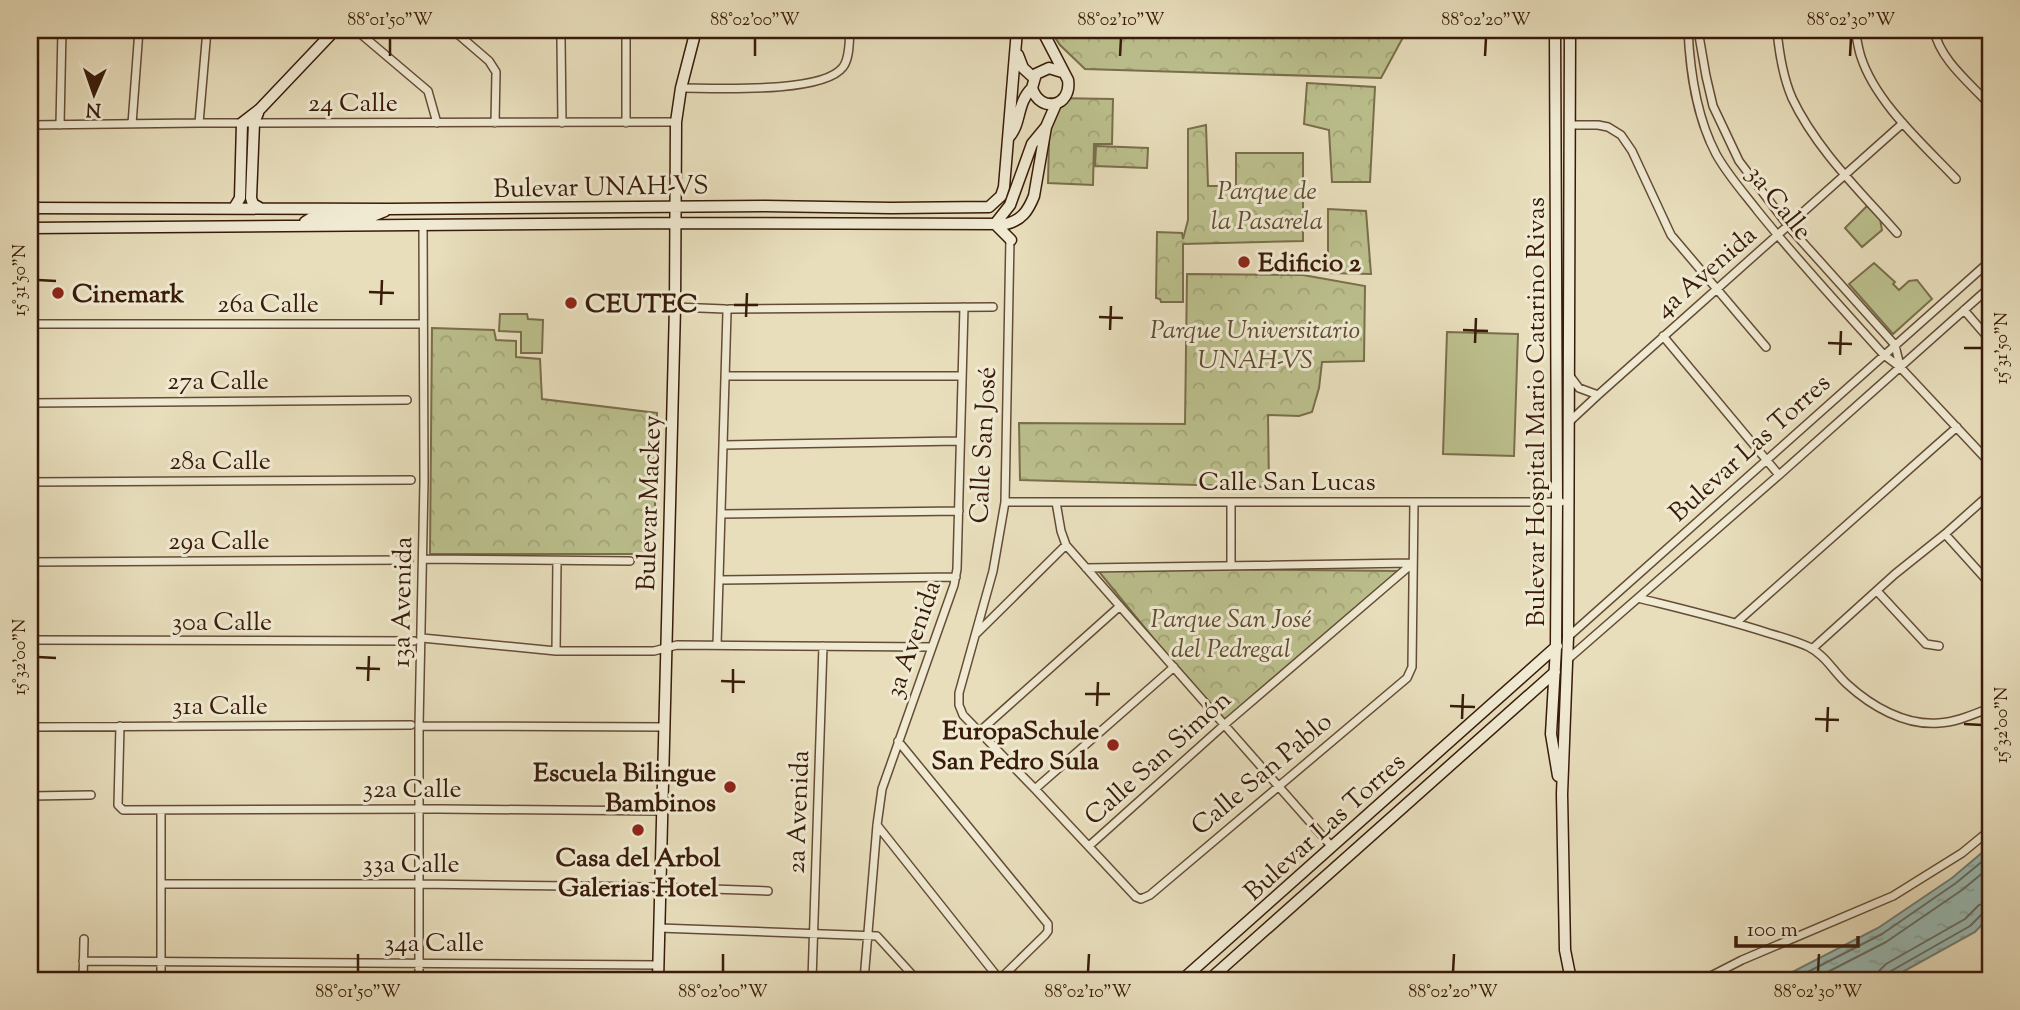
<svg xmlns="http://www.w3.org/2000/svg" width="2020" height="1010" font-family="'Sorts Mill Goudy',serif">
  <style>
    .grass { fill: #bbc08d; stroke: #7a6e4b; stroke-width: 2 }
    .forest { fill: url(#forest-crowns); stroke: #7a6e4b; stroke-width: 2 }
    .water { fill: url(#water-ripples); stroke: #727b71; stroke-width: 2 }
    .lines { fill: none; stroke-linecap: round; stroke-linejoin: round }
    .shore { stroke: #686b60; stroke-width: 2 }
    .street-casing { stroke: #644c36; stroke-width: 10 }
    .secondary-casing { stroke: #381b09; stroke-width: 13 }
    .street { stroke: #f0ead3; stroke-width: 7 }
    .secondary { stroke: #f0ead3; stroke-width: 10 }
    .ticks { fill: none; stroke: #381b09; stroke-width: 2.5 }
    .poi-dot { fill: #8f2418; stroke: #f0ead3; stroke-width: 2.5 }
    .labels { text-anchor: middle; stroke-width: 6; stroke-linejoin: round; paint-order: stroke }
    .street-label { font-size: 26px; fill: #381b09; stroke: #f0ead3 }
    .park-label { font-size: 26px; font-style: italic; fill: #5f4d31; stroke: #f0ead3 }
    .poi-label { font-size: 26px; font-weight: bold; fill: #381b09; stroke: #f0ead3; text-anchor: start }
    .neatline { fill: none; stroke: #381b09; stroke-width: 2.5 }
    .ticks-label { font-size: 18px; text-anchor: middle; fill: #381b09 }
  </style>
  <defs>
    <pattern id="forest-crowns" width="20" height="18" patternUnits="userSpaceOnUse" patternTransform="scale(1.75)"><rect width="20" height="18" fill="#bbc08d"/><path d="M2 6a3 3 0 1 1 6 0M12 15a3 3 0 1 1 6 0" fill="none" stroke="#a2a478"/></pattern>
    <pattern id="water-ripples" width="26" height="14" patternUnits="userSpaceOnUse" patternTransform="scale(1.75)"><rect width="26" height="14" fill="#98bbb6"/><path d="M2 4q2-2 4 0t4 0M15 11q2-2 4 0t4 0" fill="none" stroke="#84a09b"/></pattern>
  </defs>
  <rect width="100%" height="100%" fill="#e8debc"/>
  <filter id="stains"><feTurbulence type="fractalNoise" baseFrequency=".00286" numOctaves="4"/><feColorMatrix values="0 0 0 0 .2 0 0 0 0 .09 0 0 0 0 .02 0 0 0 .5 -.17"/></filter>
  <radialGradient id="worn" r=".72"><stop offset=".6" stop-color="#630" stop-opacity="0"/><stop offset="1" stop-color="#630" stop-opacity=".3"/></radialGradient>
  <path class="grass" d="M1867,206l13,13 2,11 -20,17 -17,-19z
    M1874,263l21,19 -2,2 6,6 10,-9 8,-1 15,19 -39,35 -44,-50z
    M500,314h27l1,5 15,1 -1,33h-21v-21l-22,-1z
    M1447,332l71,2 -4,122 -71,-2z"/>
  <path class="forest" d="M1050,30h357l-26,48 -296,-9 -25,-24z
    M1307,83l68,4 -5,95h-38l-3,-52 -25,-6z
    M1050,98l63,1 -1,45h-18l-1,41 -45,-2z
    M1206,125l2,61h28v-33h67v88l-120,3v58h-22l-1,-3 -4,-1 1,-66 25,1 1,6 5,-19v-91z
    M1096,146l52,2 -1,20 -52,-2z
    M1328,209l38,2 5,63 -43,-1z
    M1187,274l116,1 62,11 -1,75 -42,1 -3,26 -7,24 -13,4 -31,-1 1,72 -249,-7 -1,-57 166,1z
    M432,328l62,2 2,10 20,1v16l24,2 2,40 115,14 -3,141h-224z
    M1096,568l306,3 -178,154z"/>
  <path class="water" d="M1990,846v70l-15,16 -87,48h-111l101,-52 74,-50z"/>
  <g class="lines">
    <path class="shore" d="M1792,980l90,-46 74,-51 34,-28
      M1812,980l74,-38 76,-52 28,-23
      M1878,980l1,-9 7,-7 79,-45 14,-14 11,-2
      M1887,980v-5l4,-4 79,-45 13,-13 7,-1"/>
    <g class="street-casing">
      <path id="street" d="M356,30l72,61 9,32
        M453,30l36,31 7,11 -1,51
        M558,30l3,9 1,84
        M626,30v93
        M1688,30c2,42 8,86 28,124 11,20 27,38 41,56 40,50 84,97 127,145l16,12 90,96
        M1698,30l8,46 7,30 26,55 50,66 106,118 5,21
        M1777,30c2,22 6,47 15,68 24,51 68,93 105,135
        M1855,30c2,9 3,18 6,27 15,46 62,87 95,122
        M1934,30c6,30 36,53 56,75
        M681,88c33,0 142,6 162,-21 7,-9 6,-26 7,-37
        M199,123l8,-93
        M132,124l7,-94
        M30,125l169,-2 477,-1
        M60,125l2,-95
        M1571,125h27l10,2 13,8 11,16 39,84 95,112
        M1010,238l-5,264 -12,69 -34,122v12l4,10 72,74 101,108 5,2 9,-4 257,-217 5,-11 2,-165
        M675,307l50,2
        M1964,310l26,30
        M30,324h392
        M1663,336l116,139
        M726,376h236
        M1570,376l9,12 19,7
        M30,403l377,-3
        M1569,422l29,-27 305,-272
        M724,445l236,-4
        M30,482l381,-2
        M1005,502h556
        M1056,502l5,29 5,14 266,302
        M1231,502v64
        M721,514l238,-3
        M1945,534l45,50
        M423,559l207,2
        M30,562l379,-2
        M1086,568l327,-5
        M719,580l237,-3
        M1877,591l49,53 13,2
        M1638,598c44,11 87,21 130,35 14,4 28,8 41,14 16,8 25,25 38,37 24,22 58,42 92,39 18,-1 35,-9 51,-15
        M1737,622l220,-195
        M977,633l89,-88
        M1568,637l422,-376
        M422,638l134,13h98l23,-6 255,2
        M30,640l384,1
        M717,645l10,-333 2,-3 264,-2
        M1812,649l83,-75 50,-40 45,-40
        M556,651l1,-90
        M1568,659l211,-184 211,-188
        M120,726l-2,79 5,5 317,-1 223,2
        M419,726l245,1
        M30,727l381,-2
        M980,731l140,-125
        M898,741l150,183v7l-3,4 -45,44
        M1035,789l139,-122
        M30,796l61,-1
        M161,810v170
        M877,825l123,155
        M1089,846l135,-121 189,-162
        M161,884h258l233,3 116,4
        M659,928l218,8 40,44
        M83,961l575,4
        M83,980l1,-41
        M419,980v-254l5,-245 -1,-256
        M812,980l11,-334
        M864,980l13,-155 5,-36 72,-204 3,-16 7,-262
        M1703,980l39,-20 151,-64 69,-43 28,-23
        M1989,980l1,-1"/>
    </g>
    <g class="secondary-casing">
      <path id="secondary" d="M1042,30l26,50c4,27 -28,34 -36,8l4,-14 13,-6 13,4
        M1555,30l2,472 -1,146 -5,86 7,42
        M1570,30l-2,607 -6,157 3,156 6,30
        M1018,55l5,13 11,10
        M258,113l-4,10 -3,75 2,6 7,4
        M1009,137c13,-15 7,-33 23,-49
        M30,208l359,1 376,-3 126,2 98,-1 12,-11 3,-9 13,-157
        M234,208l6,-10 2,-75 18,-14 75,-79
        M995,224l15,-19 22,-61 14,-17 10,-23
        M995,224l16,16
        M305,226v-4l8,-5h57l15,-6
        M30,228l646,-5 330,1c16,-4 22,-13 28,-28l12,-69
        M658,980l17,-673 1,-185 5,-34 15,-58
        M1182,980l375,-334
        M1209,980l346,-308"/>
    </g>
    <use href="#street" class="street"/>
    <use href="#secondary" class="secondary"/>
  </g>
  <path class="ticks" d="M390,56v-18M755,56v-18M1120,56l1,-18M1485,56l1,-18M1850,56l1,-18M38,280l18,1M369,292l25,1M381,305l1,-25M734,305h24M746,317l1,-24M1099,317l24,1M1110,330l1,-24M1463,330l25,1M1475,343l1,-25M1828,343l24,1M1964,348h18M1840,355l1,-24M38,657l18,1M356,668l24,1M368,681l1,-25M721,681l24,1M733,693v-24M1085,694h25M1097,706l1,-24M1450,706l25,1M1462,719l1,-25M1815,719l24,1M1964,724l18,1M1827,732l1,-25M358,972v-18M723,972v-18M1088,972l1,-18M1453,972l1,-18M1818,972l1,-18"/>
  <g class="poi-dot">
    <circle cx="1244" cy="262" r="7"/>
    <circle cx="58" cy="293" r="7"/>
    <circle cx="571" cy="303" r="7"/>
    <circle cx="1113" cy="745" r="7"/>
    <circle cx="730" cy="787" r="7"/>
    <circle cx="638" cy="830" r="7"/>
  </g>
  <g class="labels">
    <g class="street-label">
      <text x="353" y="111">24 Calle</text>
      <text transform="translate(601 186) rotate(-1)" y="9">Bulevar UNAH-VS</text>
      <text transform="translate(1780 202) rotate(51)" y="9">3a Calle</text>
      <text transform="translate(1705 271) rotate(-41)" y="9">4a Avenida</text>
      <text x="268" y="312">26a Calle</text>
      <text x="218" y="389">27a Calle</text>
      <text transform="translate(1535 412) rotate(-90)" y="9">Bulevar Hospital Mario Catarino Rivas</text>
      <text transform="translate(982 445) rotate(-87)" y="9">Calle San José</text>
      <text transform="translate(1749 447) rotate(-42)" y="9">Bulevar Las Torres</text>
      <text x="220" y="469">28a Calle</text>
      <text x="1287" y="490">Calle San Lucas</text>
      <text transform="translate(648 503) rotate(-88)" y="9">Bulevar Mackey</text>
      <text x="219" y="549">29a Calle</text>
      <text transform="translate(401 602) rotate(-89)" y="9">13a Avenida</text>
      <text x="222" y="630">30a Calle</text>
      <text transform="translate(912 639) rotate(-71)" y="9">3a Avenida</text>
      <text x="220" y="714">31a Calle</text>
      <text transform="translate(1157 757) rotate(-42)" y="9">Calle San Simón</text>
      <text transform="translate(1261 773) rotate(-40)" y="9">Calle San Pablo</text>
      <text x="412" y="797">32a Calle</text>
      <text transform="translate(797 812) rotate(-88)" y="9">2a Avenida</text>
      <text transform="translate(1324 826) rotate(-42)" y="9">Bulevar Las Torres</text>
      <text x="411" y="872">33a Calle</text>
      <text x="434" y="951">34a Calle</text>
    </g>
    <g class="park-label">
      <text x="1267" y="199">Parque de<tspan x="1267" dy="30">la Pasarela</tspan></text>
      <text x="1255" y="338">Parque Universitario<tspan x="1255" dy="30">UNAH-VS</tspan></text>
      <text x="1231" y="627">Parque San José<tspan x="1231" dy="30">del Pedregal</tspan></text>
    </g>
    <g class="poi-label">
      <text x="1258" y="271">Edificio 2</text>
      <text x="72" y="302">Cinemark</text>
      <text x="585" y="312">CEUTEC</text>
      <text x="1099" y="739" text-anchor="end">EuropaSchule<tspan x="1099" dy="30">San Pedro Sula</tspan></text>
      <text x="716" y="781" text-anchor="end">Escuela Bilingue<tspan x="716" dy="30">Bambinos</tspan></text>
      <text x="638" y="866" text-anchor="middle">Casa del Arbol<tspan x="638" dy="30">Galerias Hotel</tspan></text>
    </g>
  </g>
  <rect width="2020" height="1010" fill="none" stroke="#e8debc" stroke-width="77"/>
  <g transform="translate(94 94) rotate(182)" stroke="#f0ead3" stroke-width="5" paint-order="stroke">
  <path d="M0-5L12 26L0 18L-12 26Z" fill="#381b09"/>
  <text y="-10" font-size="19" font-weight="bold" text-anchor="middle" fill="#381b09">N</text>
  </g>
  <path d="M1736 936v10h122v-10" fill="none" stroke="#381b09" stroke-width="3.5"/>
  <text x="1747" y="936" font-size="21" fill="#381b09" stroke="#f0ead3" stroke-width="5" paint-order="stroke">100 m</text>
  <rect x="38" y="38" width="1944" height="934" class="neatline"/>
  <g class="ticks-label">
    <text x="390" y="25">88°01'50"W</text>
    <text x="755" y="25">88°02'00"W</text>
    <text x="1121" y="25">88°02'10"W</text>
    <text x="1486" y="25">88°02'20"W</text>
    <text x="1851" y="25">88°02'30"W</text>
    <text transform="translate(19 280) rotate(-90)" y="6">15°31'50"N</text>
    <text transform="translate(2001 348) rotate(-90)" y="6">15°31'50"N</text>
    <text transform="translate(19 657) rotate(-90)" y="6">15°32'00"N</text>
    <text transform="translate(2001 725) rotate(-90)" y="6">15°32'00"N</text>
    <text x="358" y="997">88°01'50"W</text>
    <text x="723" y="997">88°02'00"W</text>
    <text x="1088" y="997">88°02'10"W</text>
    <text x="1453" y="997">88°02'20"W</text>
    <text x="1818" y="997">88°02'30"W</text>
  </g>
  <rect width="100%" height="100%" filter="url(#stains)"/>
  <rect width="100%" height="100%" fill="url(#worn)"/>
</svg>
